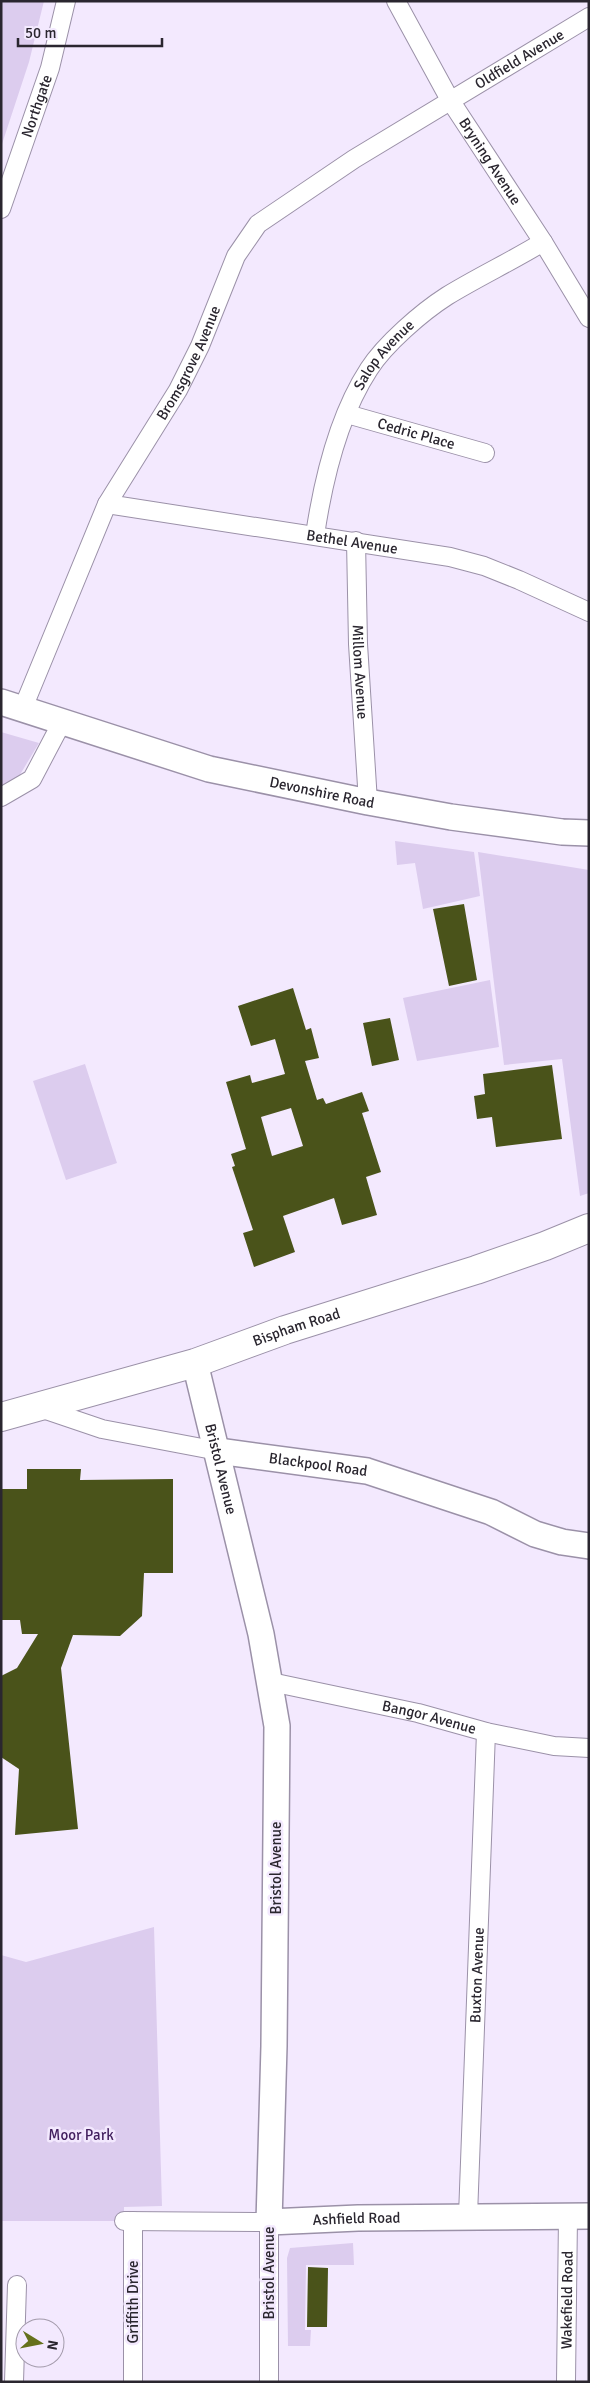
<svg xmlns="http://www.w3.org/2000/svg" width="590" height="2383" font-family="Signika,sans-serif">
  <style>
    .green { fill: #dcccee }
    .building { fill: #4a531a; fill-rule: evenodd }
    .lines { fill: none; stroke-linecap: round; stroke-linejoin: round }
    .street-casing { stroke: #9b91a8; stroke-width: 20 }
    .secondary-casing { stroke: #9b91a8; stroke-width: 28 }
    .primary-casing { stroke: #9b91a8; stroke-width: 30 }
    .street { stroke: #fff; stroke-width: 18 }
    .secondary { stroke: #fff; stroke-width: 25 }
    .primary { stroke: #fff; stroke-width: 28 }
    .labels { text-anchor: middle; stroke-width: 5; stroke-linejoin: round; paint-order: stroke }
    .street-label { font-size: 15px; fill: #2a262f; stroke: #f3e9fe }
    .park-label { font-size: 15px; fill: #43205f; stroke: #f3e9fe }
  </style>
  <rect width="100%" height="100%" fill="#f3e9fe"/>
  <path class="green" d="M1,1h43l-15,61 -28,85z
    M1,732l38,11 -21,35 -17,8z
    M395,841l79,11 6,44 -57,13 -8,-46 -18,2z
    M478,852l111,18v323l-9,3 -18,-137 -58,6z
    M490,980l9,67 -82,14 -14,-63z
    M85,1064l32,99 -51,17 -33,-99z
    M154,1927l8,279 -38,1v14h-123v-266l25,7z
    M353,2243l1,22h-48l-1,65h6l-1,16h-22l-1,-88 3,-10z"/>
  <path class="building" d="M464,904l13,76 -28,6 -16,-77z
    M293,988l13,42 5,-2 8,30 -14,3 12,39 6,-2 3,6 36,-12 7,19 -7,2 19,59 -15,5 11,38 -35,10 -8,-27 -51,18 12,36 -41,15 -11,-34 10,-3 -21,-63 3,-1 -4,-12 15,-5 -20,-67 24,-7 2,8 33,-9 -10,-35 -24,7 -13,-40zM291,1108l12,38 -31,10 -11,-39z
    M390,1018l9,42 -27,6 -9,-43z
    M552,1065l10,74 -66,8 -4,-30 -15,2 -3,-23 11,-2 -2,-20z
    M27,1469h54l-1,11 93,-1v94h-29l-2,43 -22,20 -47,-1 -12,33 17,161 -63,6 4,-66 -18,-12v-81l16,-8 21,-34h-16l-2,-14h-19v-131h26z
    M308,2267l20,1 -1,59h-20z"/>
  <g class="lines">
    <g class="street-casing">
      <g id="street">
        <path id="s1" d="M396,1l54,99 93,142 46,76"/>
        <path id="s2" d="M1,209l49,-141 16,-67"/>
        <path id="s3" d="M347,414l138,39"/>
        <path id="s4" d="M107,504l343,53 34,9 35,14 70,32"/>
        <path id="s5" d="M315,535c8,-54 24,-120 54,-166 16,-25 53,-57 78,-73 31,-19 65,-35 96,-54"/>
        <path id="s6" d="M356,541l2,103 10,158"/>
        <path id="s7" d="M23,708l84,-204 71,-114 22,-44 36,-90 22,-32 96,-65 235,-142"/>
        <path d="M1,797l31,-18 30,-57"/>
        <path d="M40,1408l62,21 116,22"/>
        <path id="s8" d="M271,1682l147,31 68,19 68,14 35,2"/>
        <path id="s9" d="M468,2216l18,-484"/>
        <path d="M124,2221l145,1v160"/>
        <path d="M14,2382l3,-97"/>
        <path d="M133,2382v-161"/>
        <path id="s10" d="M566,2382l2,-166"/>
      </g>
    </g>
    <g class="secondary-casing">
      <g id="secondary">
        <path id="s11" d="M1,702l208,67 159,33 83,15 111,15 27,1"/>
        <path id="s12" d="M195,1363l66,271 16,92 -3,320 -5,176 89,-4 231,-2"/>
        <path id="s13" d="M218,1451l149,20 124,41 44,22 27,8 27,4"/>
      </g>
    </g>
    <g class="primary-casing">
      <g id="primary">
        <path id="s14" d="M1,1417l194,-54 90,-33 191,-60 69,-24 44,-18"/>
      </g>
    </g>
    <use href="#street" class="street"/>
    <use href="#secondary" class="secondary"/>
    <use href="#primary" class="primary"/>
  </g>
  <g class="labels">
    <g class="street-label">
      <text dy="5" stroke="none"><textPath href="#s7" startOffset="849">Oldfield Avenue</textPath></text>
      <text dy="5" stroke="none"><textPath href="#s2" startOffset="109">Northgate</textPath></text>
      <text dy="5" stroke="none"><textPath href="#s1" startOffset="186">Bryning Avenue</textPath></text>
      <text dy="5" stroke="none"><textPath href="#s5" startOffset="196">Salop Avenue</textPath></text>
      <text dy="5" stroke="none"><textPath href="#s7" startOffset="384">Bromsgrove Avenue</textPath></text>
      <text dy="5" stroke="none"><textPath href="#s3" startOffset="72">Cedric Place</textPath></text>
      <text dy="5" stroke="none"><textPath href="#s4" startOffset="248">Bethel Avenue</textPath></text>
      <text dy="5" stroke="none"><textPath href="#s6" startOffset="131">Millom Avenue</textPath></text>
      <text dy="5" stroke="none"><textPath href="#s11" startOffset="334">Devonshire Road</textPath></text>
      <text dy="5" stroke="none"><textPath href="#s14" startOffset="309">Bispham Road</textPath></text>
      <text dy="5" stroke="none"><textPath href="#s13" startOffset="101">Blackpool Road</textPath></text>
      <text dy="5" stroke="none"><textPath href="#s12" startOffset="109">Bristol Avenue</textPath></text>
      <text dy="5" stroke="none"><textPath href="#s8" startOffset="162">Bangor Avenue</textPath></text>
      <text transform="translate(276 1868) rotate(-90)" y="5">Bristol Avenue</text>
      <text dy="5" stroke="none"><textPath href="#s9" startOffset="241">Buxton Avenue</textPath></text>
      <text dy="5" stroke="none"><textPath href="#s12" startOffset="956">Ashfield Road</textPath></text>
      <text transform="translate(269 2273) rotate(-90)" y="5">Bristol Avenue</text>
      <text dy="5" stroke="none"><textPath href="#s10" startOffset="82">Wakefield Road</textPath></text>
      <text transform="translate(133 2302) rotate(-90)" y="5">Griffith Drive</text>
    </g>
    <g class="park-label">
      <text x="81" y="2140">Moor Park</text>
    </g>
  </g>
  <rect width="590" height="2383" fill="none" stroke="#2a262f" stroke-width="5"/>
  <g transform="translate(40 2343) rotate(100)"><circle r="24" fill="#f3e9fe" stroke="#a39bab"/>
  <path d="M0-4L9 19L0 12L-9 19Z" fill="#65711c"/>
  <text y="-8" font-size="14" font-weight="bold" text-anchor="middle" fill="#2a262f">N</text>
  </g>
  <path d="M18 38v8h144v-8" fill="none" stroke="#2a262f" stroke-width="2.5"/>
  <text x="25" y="38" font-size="15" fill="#2a262f" stroke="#f3e9fe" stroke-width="4" paint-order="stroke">50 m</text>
</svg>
